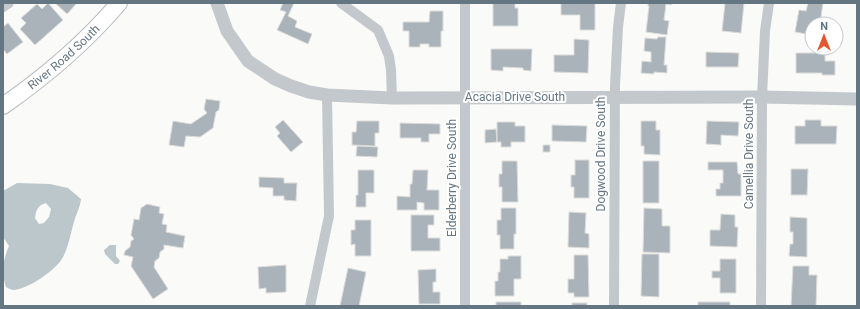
<svg xmlns="http://www.w3.org/2000/svg" width="860" height="309" font-family="Roboto,sans-serif">
  <style>
    .water { fill: #bbc7cb; fill-rule: evenodd }
    .building { fill: #aab3b9; stroke: #dcdcda }
    .lines { fill: none; stroke-linecap: round; stroke-linejoin: round }
    .primary-casing { stroke: #b5babe; stroke-width: 18 }
    .minor { stroke: #c3c8cc; stroke-width: 10 }
    .tertiary { stroke: #c3c8cc; stroke-width: 13 }
    .primary { stroke: #fff; stroke-width: 16 }
    .labels { text-anchor: middle; stroke-width: 4; stroke-linejoin: round; paint-order: stroke }
    .street-label { font-size: 12px; fill: #657683; stroke: #fff }
  </style>
  <rect width="100%" height="100%" fill="#fafaf8"/>
  <path class="water" d="M17,183l33,1 18,4 13,11c-1,9 -5,15 -7,23 -4,13 -6,30 -15,41 -10,11 -30,25 -45,27 -3,0 -6,-2 -8,-3 -5,-15 -3,-27 3,-41l-6,-9v-46zM46,203l5,6 -2,8 -5,6 -5,1 -4,-6c1,-8 3,-13 11,-15z
    M110,245h6v11l4,5 -2,3h-3l-10,-10 -1,-4z"/>
  <path class="building" d="M48,3l15,17 -28,25 -15,-16 6,-6 -5,-5 16,-14 5,5z
    M55,3h22l-10,11z
    M283,3h11l-6,13 9,5 -2,6 17,7 -4,10 -31,-14 9,-18 -6,-2z
    M493,3h22v5h3v18h-25z
    M561,3h34v27h-15v-15h-19z
    M648,3h24l-1,2 -5,-1 -2,16 5,1 -2,14 -21,-3 3,-26h-1z
    M725,3h19l-3,30 -19,-2z
    M808,3h15l-3,21h-8v11l-17,-3 4,-22 7,1z
    M430,11h13v20h-2v16h-12v-3h-9v3h-11v-16h-6v-9h26z
    M8,23l15,19 -16,12 -4,-5v-22z
    M658,37h8l-2,28h3v8l-13,-1v2l-13,-1 1,-12 9,1v-10l-7,-1 1,-13 12,1z
    M574,39l15,1 -1,33 -34,-1v-17h20z
    M491,49h41l-1,22 -8,-1v-2l-20,-1v4l-12,-1z
    M706,52l33,1 -1,14h-32z
    M796,53h29v8h10v14h-13v-2h-26z
    M206,99l14,2 -1,9 -3,2 -3,16 -13,9 -14,-1 -2,11 -15,-2 4,-24 18,3 16,-11 -3,-4z
    M283,120l20,22 -12,10 -14,-16 3,-3 -5,-6z
    M805,120h16v6h16l-1,18h-41v-18h10z
    M357,121h22v12h-4v13l-23,-1v-13h4z
    M641,121h15v9h4v25l-16,-1v-8h-3z
    M707,121l32,1 -1,14 -17,-1v10l-15,-1z
    M497,122h18v4h10v16h-14v5h-10v-5h-4z
    M400,123l40,1v10h-11v8h-8v-4h-21z
    M552,125l35,1 -1,16 -34,-1z
    M496,129l1,13 -12,1v-13z
    M543,145h7v7h-7z
    M357,146l21,1 -1,10 -21,-1z
    M575,160h14v38h-15v-11h-3v-12h4z
    M502,161h15l1,41h-16v-15h-3v-13h3z
    M643,161h16v42h-16z
    M708,162h29l1,12h3v22h-25v-7h4v-6h3v-13h-15z
    M791,169h17l-1,26h-16z
    M358,170h16v23h-8v14h-10v-12h2z
    M413,170h15l-1,20h12v20h-15v-7l-7,-1v8h-20v-14l13,1v-13h2z
    M259,177l25,1v5h13l-1,18 -12,-1v-4h-11v-8l-14,-1z
    M147,204l13,3 -1,6 5,1 -2,10 5,1 -1,7 19,4 -2,12 -19,-3v4l-4,3 -1,6 -4,3 -1,6 14,22 -15,10 -22,-33 2,-9 -9,-2 1,-4 5,-4 1,-6 3,-2 -3,-4 3,-16 5,1 2,-12z
    M501,208h15v26h-2v15h-14v-14h-3v-15h4z
    M644,208l18,1v17h8v27l-27,-1z
    M569,212l17,1 -1,20 4,1v14l-21,-1z
    M721,214l14,1v12h3l-1,20 -27,-1v-16h10z
    M411,215h23v10h-6v13h12v13h-29z
    M790,217l17,1v39l-18,-1 1,-12h3v-12h-3z
    M355,220h16v36h-16v-12l-4,1v-15h4z
    M642,254h17v43l-18,-1z
    M574,255h14l1,42h-15v-4h-6v-14h6z
    M508,256h13v23h-7v17h-19v-15h3v-9h2v-13h8z
    M720,259h16v34h-16v-15h-8v-7h8z
    M286,265v27l-20,1v-5l-7,1 -1,-22z
    M793,266h16v9h8l-1,31h-25z
    M348,268l18,4 -7,34h-19z
    M436,269v13h-3v10h7v12h-21l-1,-34z
    M496,302h25v4h-25z
    M698,302h32v4h-32z
    M572,303h15v3h-15z"/>
  <g class="lines">
    <g class="primary-casing">
      <g id="primary">
        <path id="s1" d="M3,106c43,-30 82,-63 116,-103"/>
      </g>
    </g>
    <path class="minor" d="M341,3l37,27 11,26 2,14 1,28
      M3,7l6,-4
      M310,306l19,-90 -2,-121
      M465,306v-303
      M614,306l1,-220 3,-59 3,-24
      M761,306l1,-209 3,-66 4,-28"/>
    <path class="tertiary" d="M217,3l10,28 21,30 27,18 16,7 18,6 18,3 65,3 370,-1 95,2"/>
    <use href="#primary" class="primary"/>
  </g>
  <g class="labels">
    <g class="street-label">
      <text dy="4" stroke="none"><textPath href="#s1" startOffset="78">River Road South</textPath></text>
      <text x="515" y="101">Acacia Drive South</text>
      <text transform="translate(601 154) rotate(-90)" y="4">Dogwood Drive South</text>
      <text transform="translate(749 154) rotate(-90)" y="4">Camellia Drive South</text>
      <text transform="translate(452 178) rotate(-90)" y="4">Elderberry Drive South</text>
    </g>
  </g>
  <rect width="860" height="309" fill="none" stroke="#657683" stroke-width="8"/>
  <g transform="translate(824 36)"><circle r="19" fill="#ffffff" stroke="#c1c8cd"/>
  <path d="M0-3L7 15L0 10L-7 15Z" fill="#e4572e"/>
  <text y="-6" font-size="11" font-weight="bold" text-anchor="middle" fill="#657683">N</text>
  </g>
</svg>
